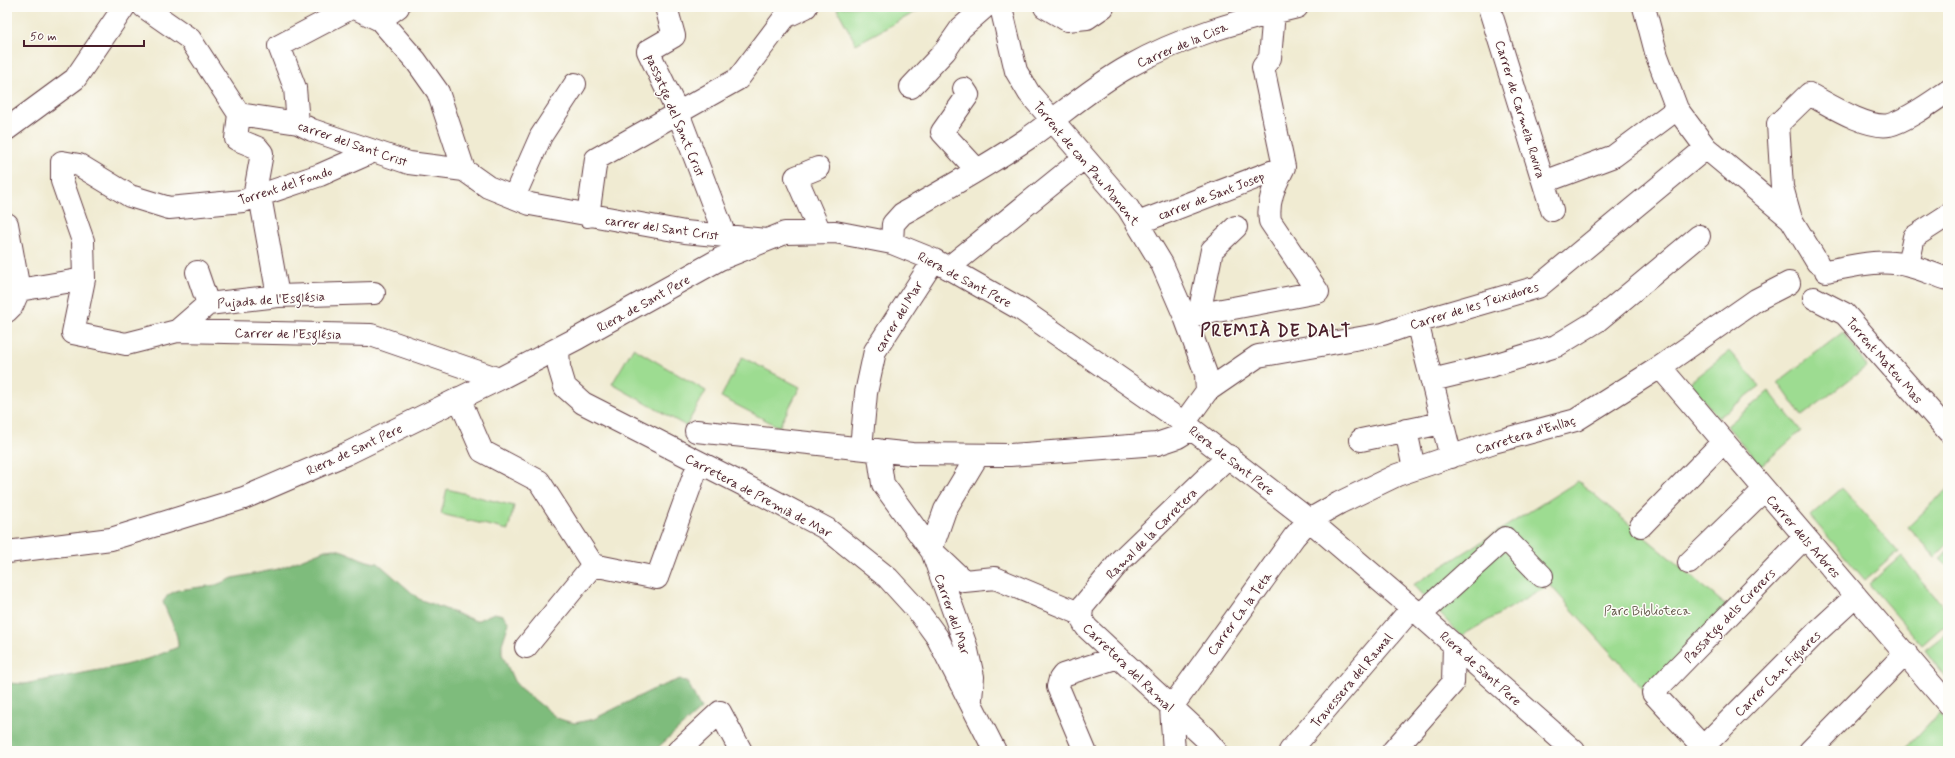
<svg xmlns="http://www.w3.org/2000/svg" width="1955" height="758" font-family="Mynerve,sans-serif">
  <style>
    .green { fill: #9ddc91; stroke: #747e5e }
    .forest { fill: #7ebc7b; stroke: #646e53 }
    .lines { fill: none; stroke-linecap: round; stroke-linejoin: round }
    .minor-casing { stroke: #633e44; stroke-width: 24 }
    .minor { stroke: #fff; stroke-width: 22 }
    .labels { text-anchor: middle; stroke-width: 3; stroke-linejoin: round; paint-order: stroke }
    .street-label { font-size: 13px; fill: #4a1f2b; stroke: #fdfcf7 }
    .park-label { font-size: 13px; fill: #63584a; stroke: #fdfcf7 }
    .district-label { font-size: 17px; font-weight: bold; letter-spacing: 1px; fill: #4a1f2b; stroke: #fdfcf7 }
  </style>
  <rect width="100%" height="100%" fill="#fdfcf7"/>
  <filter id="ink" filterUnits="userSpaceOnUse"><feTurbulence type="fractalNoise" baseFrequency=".025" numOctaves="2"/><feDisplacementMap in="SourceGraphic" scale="8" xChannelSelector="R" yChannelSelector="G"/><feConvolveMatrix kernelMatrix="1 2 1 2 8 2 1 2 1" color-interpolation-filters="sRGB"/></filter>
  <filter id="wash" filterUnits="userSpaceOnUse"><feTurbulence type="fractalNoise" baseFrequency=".012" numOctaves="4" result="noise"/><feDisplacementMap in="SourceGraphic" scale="16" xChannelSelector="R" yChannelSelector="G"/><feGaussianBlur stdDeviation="0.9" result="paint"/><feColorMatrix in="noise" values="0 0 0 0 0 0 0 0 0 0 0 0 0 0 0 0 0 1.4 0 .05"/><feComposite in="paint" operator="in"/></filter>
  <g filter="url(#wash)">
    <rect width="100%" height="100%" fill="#f0ebd2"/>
    <path class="green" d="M840,7h85l-69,37 -19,-35z
      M1843,332l24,34 -65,50 -24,-34z
      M633,348l73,43 -20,35 -74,-42z
      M1729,351l31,35 -42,32 -28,-36z
      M742,357l58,30 -21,40 -58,-30z
      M1769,391l32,40 -40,35 -34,-40z
      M1578,481l150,126 -83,84 -95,-106 -89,51 -48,-51z
      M1842,488l56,64 -33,28 -55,-64z
      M1948,488v56l-13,13 -27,-30z
      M447,489l67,17 -6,24 -67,-16z
      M1948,550v17l-8,-8z
      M1901,556l47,56v10l-26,23 -53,-61z
      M1948,632v49l-23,-31z
      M1939,713l9,11v27h-45z"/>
    <path class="forest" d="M335,549c16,3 27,13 43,14l41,36 57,22 18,-8 9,2 6,8 -7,21v10l12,27 6,7 37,30 9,3 9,2 19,-4 60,-30 26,-10 8,4 13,26 -47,42h-647v-68l17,1 97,-18 30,-8 27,-11c1,-13 -10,-31 -15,-45l5,-7 10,-5 38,-5 17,-7 45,-9 47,-19z"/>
  </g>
  <g filter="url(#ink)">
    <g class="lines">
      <g class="minor-casing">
        <path id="minor" d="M144,7l46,32 49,75 59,9 14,7 97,33 55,7 24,17 42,17 155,28 81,8
          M353,7l27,13 36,41 22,31 26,78
          M666,7l8,29 -26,15 30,62 47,123
          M1001,7l15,64 13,22 99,115 34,56 23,53 21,57 1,17 -23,32
          M1045,7l22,13 20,-2 16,-11
          M1489,7l63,203
          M1644,7l13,49 20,53 29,39 85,71 26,43
          M380,20l18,-13
          M911,87l34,-36 16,-23 24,-21
          M964,89l4,6 -26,37 35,38
          M239,114l-3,25 22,9 4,5 -8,44
          M298,123l-3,-35 -16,-42 74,-39
          M7,129l68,-50 49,-72
          M818,168l-22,9 24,55
          M1544,182l70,-26 63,-47
          M260,196l18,100
          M514,197l27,-61 34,-52
          M588,216l8,-57 142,-80 47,-62 21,-10
          M1791,219l-9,-32 -4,-63 31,-30c19,10 58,35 80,31 19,-5 43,-23 59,-34
          M1138,223l146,-56
          M7,224l12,66 -7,16 -5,5
          M892,243l1,-19 9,-10c42,-24 85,-48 125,-75 34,-24 65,-52 101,-72 53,-30 110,-46 169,-60
          M1908,265l6,-28 34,-22
          M948,268l126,-102
          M1826,271c27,-5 56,-13 83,-5 13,3 26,9 39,13
          M197,272l11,32
          M84,279l-11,54 53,11 51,-13 194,4 128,44
          M19,290l65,-11 -1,-38 -21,-60v-19l17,3 51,31 39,12 74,-7 77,-26 52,-23
          M1814,298l31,16 103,117
          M1199,314l13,-64 24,-23
          M1185,317l133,-25 -48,-71c-3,-21 5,-36 14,-54l-21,-100 7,-9 4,-46
          M1417,322l34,135
          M177,331l31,-27 70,-8 96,-3
          M558,349l1,18 6,20 18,16 163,83 81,43 61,49 30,33 19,26 58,114
          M1660,367l288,337
          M1432,380l62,-15 62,-19 41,-25 102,-85
          M1207,391l51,-35 125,-22 34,-12 121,-35 168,-139
          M459,398l23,53 57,30 54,84
          M1406,430l8,39
          M696,431l216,23 98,1 147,-11 21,-7 13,-8
          M1361,440l81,-17
          M861,448l5,-55 9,-42 59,-91
          M878,450l5,34 48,66 33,31 31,-3 86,36
          M1641,526l82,-84
          M931,550l14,-40 33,-55
          M7,552l104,-13 133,-41 102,-44 153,-75 79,-41 142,-79 65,-26 50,-1 57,11 42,17 88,50 162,113 125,97 111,95 154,136
          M933,554l33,92 7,31 -2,22
          M1689,563l75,-73
          M593,565l64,13 42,-116
          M1420,615l85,-77 37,38
          M526,647l67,-82
          M1171,708l123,-171 15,-17 30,-17 58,-28 97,-33 82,-22 84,-53 96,-67 33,-17
          M1171,708l3,43
          M1703,747l-50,-54 152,-156
          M678,751l42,-39 21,39
          M1085,751l-27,-64 2,-8 3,-4 55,-18
          M1216,751l-11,-13 -118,-110c-6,-8 -7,-13 -4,-22l38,-46 108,-104
          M1290,751l122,-143
          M1393,751l60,-68 1,-39
          M1699,751l120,-121 37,-34
          M1810,751l96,-98"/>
      </g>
      <use href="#minor" class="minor"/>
    </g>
  </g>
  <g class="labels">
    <g class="street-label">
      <text transform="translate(1182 44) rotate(-23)" y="5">Carrer de la Cisa</text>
      <text transform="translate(1521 109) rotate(73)" y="5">Carrer de Carmela Rovira</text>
      <text transform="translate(676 115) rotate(67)" y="5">passatge del Sant Crist</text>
      <text transform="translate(353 143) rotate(19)" y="5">carrer del Sant Crist</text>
      <text transform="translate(1087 163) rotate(50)" y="5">Torrent de can Pau Manent</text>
      <text transform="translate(285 185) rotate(-18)" y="5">Torrent del Fondo</text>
      <text transform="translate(1211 195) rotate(-21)" y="5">carrer de Sant Josep</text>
      <text transform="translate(662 227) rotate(8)" y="5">carrer del Sant Crist</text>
      <text transform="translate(965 279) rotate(28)" y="5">Riera de Sant Pere</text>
      <text transform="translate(271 299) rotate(-4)" y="5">Pujada de l'Església</text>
      <text transform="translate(643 303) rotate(-29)" y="5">Riera de Sant Pere</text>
      <text transform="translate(1474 305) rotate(-17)" y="5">Carrer de les Teixidores</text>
      <text transform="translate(898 316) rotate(-59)" y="5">carrer del Mar</text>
      <text transform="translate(288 333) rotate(1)" y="5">Carrer de l'Església</text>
      <text transform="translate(1885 360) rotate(49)" y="5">Torrent Mateu Mas</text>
      <text transform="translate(1525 434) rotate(-17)" y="5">Carretera d'Enllaç</text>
      <text transform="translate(354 449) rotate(-25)" y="5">Riera de Sant Pere</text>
      <text transform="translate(1232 460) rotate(38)" y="5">Riera de Sant Pere</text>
      <text transform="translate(759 495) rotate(28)" y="5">Carretera de Premià de Mar</text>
      <text transform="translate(1151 533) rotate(-45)" y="5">Ramal de la Carretera</text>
      <text transform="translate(1804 536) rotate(49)" y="5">Carrer dels Arbres</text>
      <text transform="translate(1239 613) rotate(-54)" y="5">Carrer Ca la Teta</text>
      <text transform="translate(953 614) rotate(71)" y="5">Carrer del Mar</text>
      <text transform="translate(1729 615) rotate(-46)" y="5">Passatge dels Cirerers</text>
      <text transform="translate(1129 667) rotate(44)" y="5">Carretera del Ramal</text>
      <text transform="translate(1481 668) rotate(42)" y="5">Riera de Sant Pere</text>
      <text transform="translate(1777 673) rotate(-45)" y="5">Carrer Can Figueres</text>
      <text transform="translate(1351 680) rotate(-50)" y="5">Travessera del Ramal</text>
    </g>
    <g class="park-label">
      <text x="1647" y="615">Parc Biblioteca</text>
    </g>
    <g class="district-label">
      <text x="1276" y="336">PREMIÀ DE DALT</text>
    </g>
  </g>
  <rect width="1955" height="758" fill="none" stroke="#fdfcf7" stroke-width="24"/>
  <path d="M24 40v6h120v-6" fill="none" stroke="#4a1f2b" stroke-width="2"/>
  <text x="30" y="40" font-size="12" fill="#4a1f2b" stroke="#fdfcf7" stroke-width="3" paint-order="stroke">50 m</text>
</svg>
